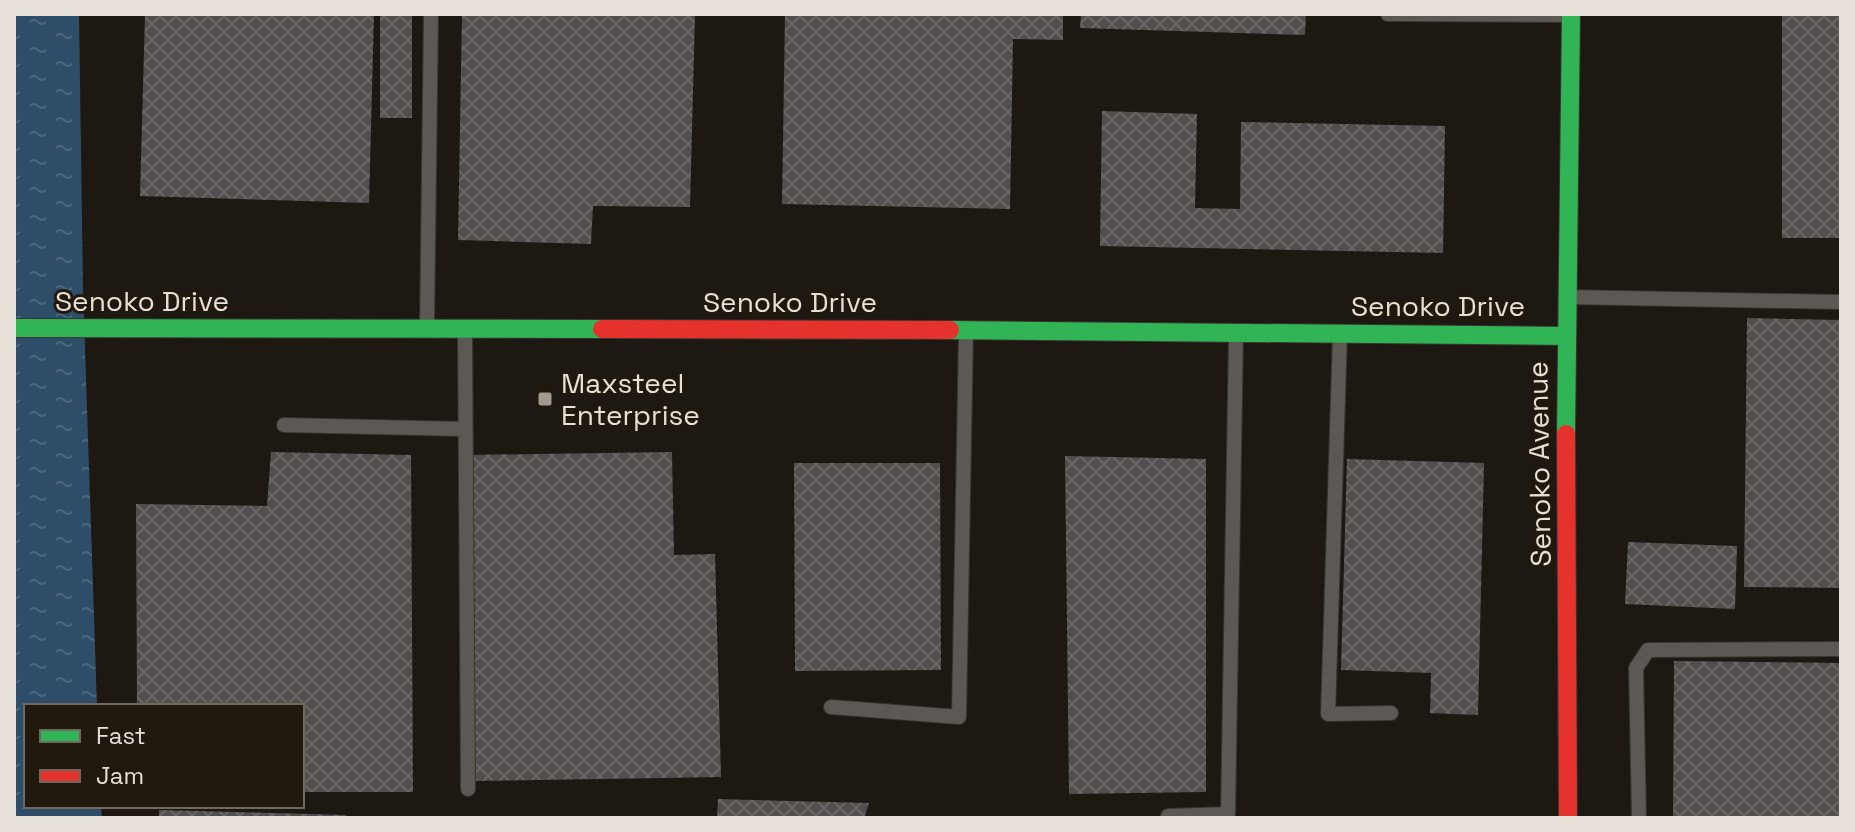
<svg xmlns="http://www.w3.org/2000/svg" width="1855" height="832" font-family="'Space Grotesk',sans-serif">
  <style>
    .water { fill: url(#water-ripples) }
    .building { fill: url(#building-cross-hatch) }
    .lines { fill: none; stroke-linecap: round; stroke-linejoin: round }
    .lane-casing { stroke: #38342f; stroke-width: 16 }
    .fast-casing { stroke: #38342f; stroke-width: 20 }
    .jam-casing { stroke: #38342f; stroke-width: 20 }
    .lane { stroke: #5c5853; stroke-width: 14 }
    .fast { stroke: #30b455; stroke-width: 18 }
    .jam { stroke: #e5322d; stroke-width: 18 }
    .poi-dot { fill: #a09a93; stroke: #22190e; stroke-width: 3 }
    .labels { text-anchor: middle; stroke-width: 6; stroke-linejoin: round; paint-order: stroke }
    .street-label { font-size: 28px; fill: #e7e0d9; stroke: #22190e }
    .poi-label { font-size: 28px; fill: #e7e0d9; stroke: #22190e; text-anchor: start }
  </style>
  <defs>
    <pattern id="water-ripples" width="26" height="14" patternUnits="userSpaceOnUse" patternTransform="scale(2)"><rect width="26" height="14" fill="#2e4d68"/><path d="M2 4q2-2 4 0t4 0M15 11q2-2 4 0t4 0" fill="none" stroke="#4c667d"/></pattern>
    <pattern id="building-cross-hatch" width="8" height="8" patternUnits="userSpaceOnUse" patternTransform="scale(2)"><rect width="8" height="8" fill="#524e4e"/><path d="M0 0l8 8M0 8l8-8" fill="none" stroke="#6b6767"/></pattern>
  </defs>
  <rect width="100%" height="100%" fill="#1d1812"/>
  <path class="water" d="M14,14h65l4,274 14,418h-71v100h75l1,12h-88z"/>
  <path class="building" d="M145,14h229l-5,189 -229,-7z
    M380,14h32v104h-32z
    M462,14h233l-5,193 -97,-1 -2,38 -133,-4z
    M785,14h278v26l-50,-1 -3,170 -228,-5z
    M1081,14h225l-1,21 -225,-7z
    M1782,14h59v224h-59z
    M1102,111l95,3 -2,94 45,1 1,-87 204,4 -2,127 -343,-7z
    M1747,318l94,2v268l-97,-1z
    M271,452l140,3 2,337h-111v-86h-165l-1,-202 131,2z
    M672,452l2,103 41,-1 6,223 -246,4 -8,-326z
    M1065,456l141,3v333l-137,2z
    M1347,459l137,4 -6,252 -48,-2 1,-40 -90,-3z
    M794,463h146l1,207 -146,1z
    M1628,542l109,4 -2,63 -110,-5z
    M1674,661l167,2v155h-168z
    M718,799l151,4 -5,15h-147z
    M159,810l187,5v3h-187z"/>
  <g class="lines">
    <g class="lane-casing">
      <path id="lane" d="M1388,14l179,1
        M1567,297l274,5
        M427,325l4,-311
        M465,332l3,457
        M1340,334l-12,380 63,-1
        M284,425l180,4
        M831,707l128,10 7,-386
        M1168,816l60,-2 8,-480
        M1639,818l-3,-150 12,-18 193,-1"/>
    </g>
    <g class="fast-casing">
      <path id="fast" d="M14,328l588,1
        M950,330l615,6
        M1566,434l5,-420"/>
    </g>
    <g class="jam-casing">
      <path id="jam" d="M602,329l348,1
        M1566,434l2,384"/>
    </g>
    <use href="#lane" class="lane"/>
    <use href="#fast" class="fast"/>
    <use href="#jam" class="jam"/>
  </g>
  <rect class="poi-dot" x="537" y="391" width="16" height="16" rx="4"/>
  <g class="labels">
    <g class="street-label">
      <text x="142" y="311">Senoko Drive</text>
      <text x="790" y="312">Senoko Drive</text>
      <text x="1438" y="316">Senoko Drive</text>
      <text transform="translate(1539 464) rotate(-91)" y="10">Senoko Avenue</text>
    </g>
    <g class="poi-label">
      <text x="561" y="393">Maxsteel<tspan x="561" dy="32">Enterprise</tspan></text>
    </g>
  </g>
  <rect width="1855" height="832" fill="none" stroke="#e7e0d9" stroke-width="32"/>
  <rect x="24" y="704" width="280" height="104" fill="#22190e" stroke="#71695f" stroke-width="2"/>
  <rect x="40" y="730" width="40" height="12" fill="#30b455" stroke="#71695f" stroke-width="2"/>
  <text x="96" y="744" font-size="24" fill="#e7e0d9">Fast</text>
  <rect x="40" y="770" width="40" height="12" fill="#e5322d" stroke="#71695f" stroke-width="2"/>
  <text x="96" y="784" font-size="24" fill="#e7e0d9">Jam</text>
</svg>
